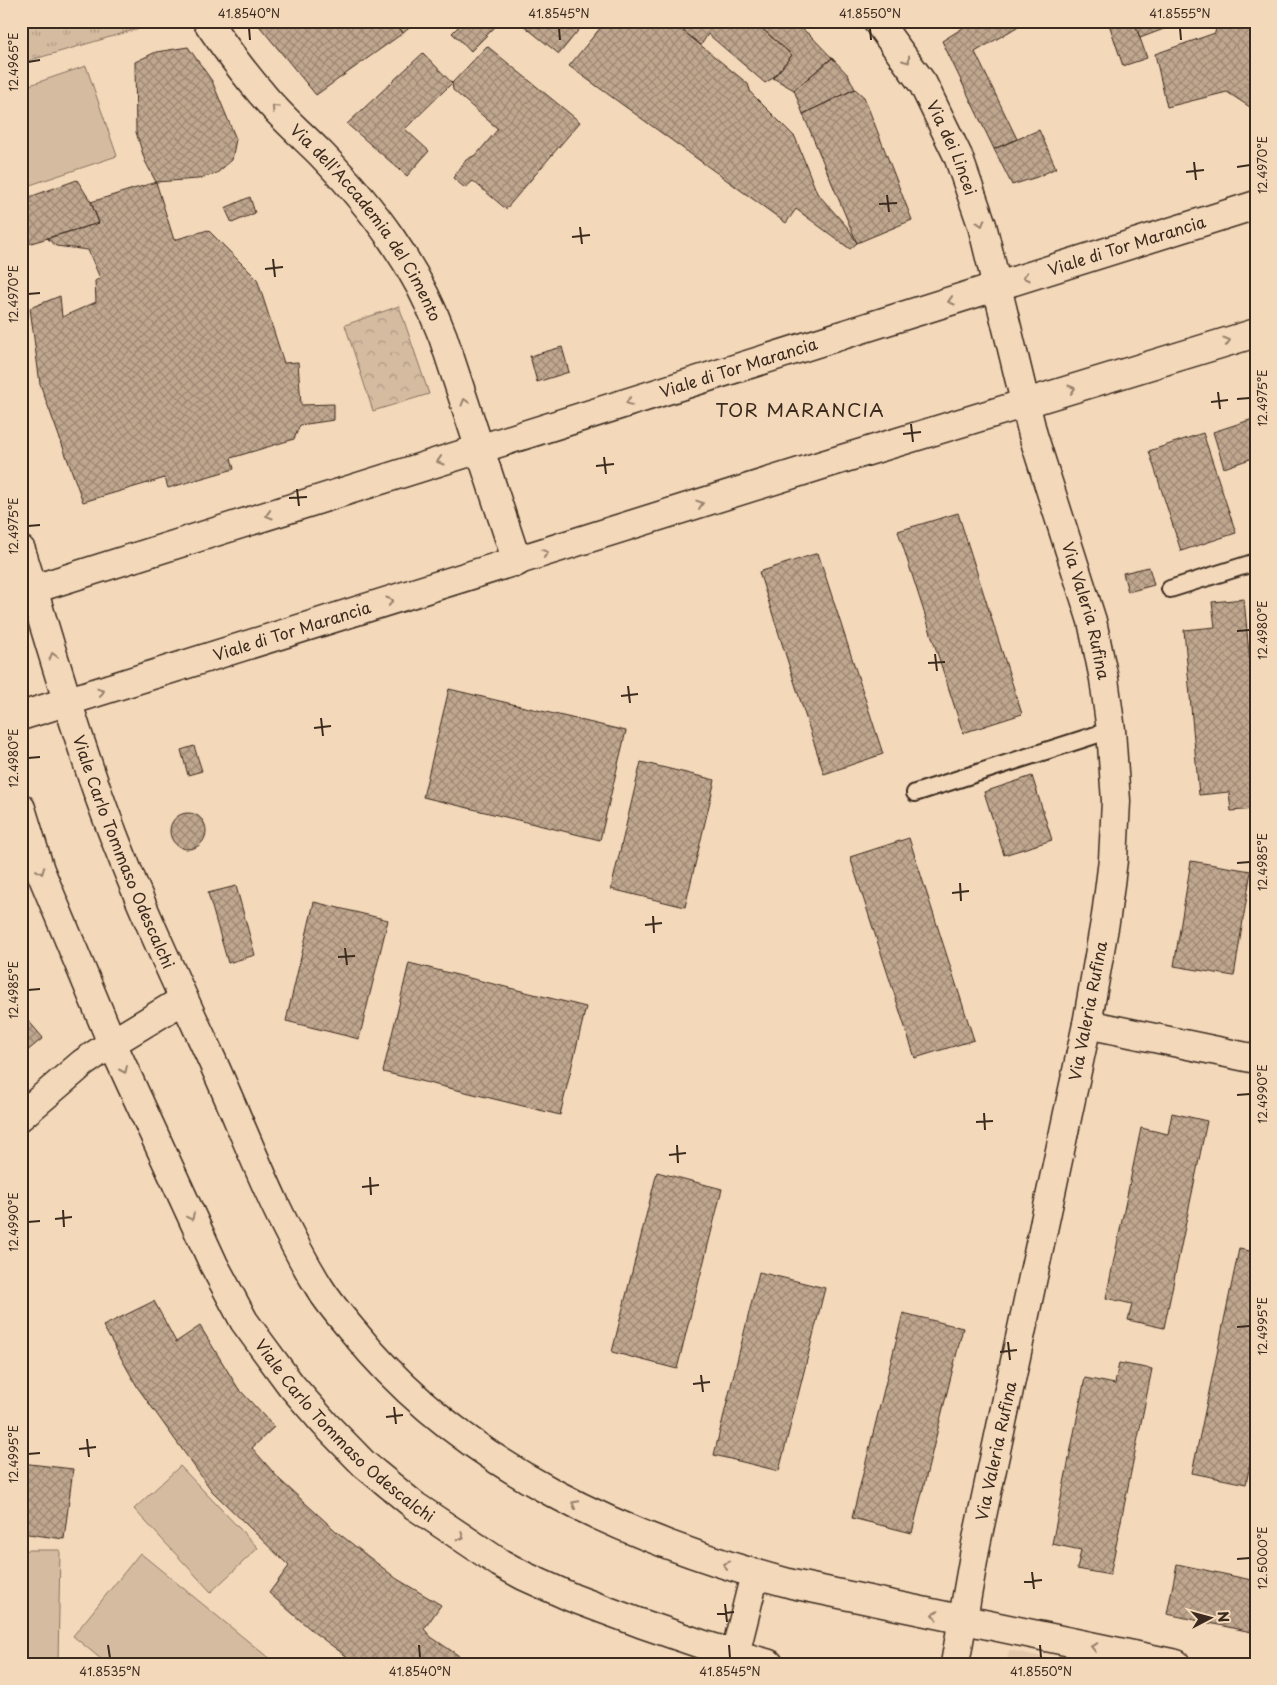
<svg xmlns="http://www.w3.org/2000/svg" width="1277" height="1685" font-family="'Playpen Sans',sans-serif">
  <style>
    .built { fill: #e4c9ad }
    .grass { fill: url(#grass-tufts); stroke: #887360 }
    .forest { fill: url(#forest-crowns); stroke: #887360 }
    .pitch { fill: #d5bca1; stroke: #887360 }
    .building { fill: url(#building-cross-hatch); stroke: #3b2a1e }
    .lines { fill: none; stroke-linecap: round; stroke-linejoin: round }
    .lane-casing { stroke: #3b2a1e; stroke-width: 20 }
    .street-casing { stroke: #3b2a1e; stroke-width: 31 }
    .secondary-casing { stroke: #3b2a1e; stroke-width: 31 }
    .lane { stroke: #f3d8ba; stroke-width: 16 }
    .street { stroke: #f3d8ba; stroke-width: 28 }
    .secondary { stroke: #f3d8ba; stroke-width: 28 }
    .oneway { stroke: #97816c }
    .ticks { fill: none; stroke: #3b2a1e; stroke-width: 2 }
    .labels { text-anchor: middle; stroke-width: 4; stroke-linejoin: round; paint-order: stroke }
    .street-label { font-size: 16px; fill: #3b2a1e; stroke: #f3d8ba }
    .quarter-label { font-size: 19px; letter-spacing: 1px; fill: #3b2a1e; stroke: #f3d8ba }
    .neatline { fill: none; stroke: #3b2a1e; stroke-width: 2 }
    .ticks-label { font-size: 12px; text-anchor: middle; fill: #3b2a1e }
  </style>
  <defs>
    <pattern id="grass-tufts" width="24" height="20" patternUnits="userSpaceOnUse" patternTransform="scale(1.25)"><rect width="24" height="20" fill="#d5bca1"/><path d="M3 7l-1-3M5 7V3M7 7l1-3M15 17l-1-3M17 17v-4M19 17l1-3" fill="none" stroke="#ae9983"/></pattern>
    <pattern id="forest-crowns" width="20" height="18" patternUnits="userSpaceOnUse" patternTransform="scale(1.25)"><rect width="20" height="18" fill="#d5bca1"/><path d="M2 6a3 3 0 1 1 6 0M12 15a3 3 0 1 1 6 0" fill="none" stroke="#ae9983"/></pattern>
    <pattern id="building-cross-hatch" width="8" height="8" patternUnits="userSpaceOnUse" patternTransform="scale(1.25)"><rect width="8" height="8" fill="#c0a78f"/><path d="M0 0l8 8M0 8l8-8" fill="none" stroke="#9d8874"/></pattern>
  </defs>
  <rect width="100%" height="100%" fill="#f3d8ba"/>
  <filter id="ink" filterUnits="userSpaceOnUse"><feTurbulence type="fractalNoise" baseFrequency=".02" numOctaves="2"/><feDisplacementMap in="SourceGraphic" scale="10" xChannelSelector="R" yChannelSelector="G"/><feConvolveMatrix kernelMatrix="1 2 1 2 8 2 1 2 1" color-interpolation-filters="sRGB"/></filter>
  <g filter="url(#ink)">
    <path class="built" d="M1009,1650l67,14h-70z"/>
    <path class="grass" d="M21,21h144l-144,42z"/>
    <path class="forest" d="M399,306l30,88 -56,17 -28,-86z"/>
    <path class="pitch" d="M86,66l31,90 -96,32v-100z
      M180,1466l78,82 -47,44 -77,-83z
      M21,1550h39l-2,114h-37z
      M140,1553l136,111h-169l-34,-28z"/>
    <path class="building" d="M257,21h137l9,12 -87,62 -60,-73z
      M394,21h24l-15,12z
      M464,21h33l2,2 -28,28 -19,-18z
      M518,21h68l-27,33z
      M606,21h65l77,63 3,9 44,44 22,56 31,35 9,15 -7,6 -54,-40 -10,14 -217,-157z
      M671,21h90l-3,4 34,30 -19,23 -8,5 -57,-49 -7,11z
      M761,21h30l19,14 22,23 -38,32 -21,-12 19,-23 -34,-30z
      M974,21h53l-52,31 42,87 -23,10 -52,-108z
      M1108,21h26l13,37 -24,8z
      M1134,21h32l3,6 -29,11z
      M1218,21h38v90l-29,-19 -60,15 -12,-53 60,-21z
      M487,46l93,76 -74,87 -33,-28 -8,7 -12,-10 13,-18 11,-6 21,-25 -45,-39 -1,-7z
      M188,47l24,34 24,58 -4,21 -15,13 -19,6 -42,3 -11,-21 -9,-29 -1,-70 21,-10z
      M423,53l29,30 -47,46 24,22 -22,25 -60,-52z
      M832,58l16,17 7,14 -52,25 -9,-24z
      M855,89l9,8 48,123 -55,23 -54,-129z
      M1039,130l17,38 -19,9 -25,8 -18,-36z
      M77,180l14,22 8,21 -78,23v-46z
      M156,182l18,58 34,-10 49,49 27,84 14,-1 3,43 33,-1v16l-34,5 -6,14 -63,19 3,11 -66,19 -3,-10 -82,24 -43,-118 -10,-76 30,-12 2,21 34,-15 -1,-21 5,-3 -12,-28 -32,-4 -9,-8 52,-15 -8,-21z
      M250,197l5,16 -23,10 -7,-15z
      M562,347l7,25 -32,10 -7,-26z
      M1256,418v39l-32,11 -11,-36z
      M1203,433l33,100 -55,18 -32,-100z
      M958,513l64,201 -59,19 -65,-202z
      M818,553l65,201 -59,20 -65,-202z
      M1149,567l5,18 -26,7 -5,-19z
      M1244,599l12,130v80l-25,2 -2,-19 -30,3 -15,-165 31,-3 -3,-25z
      M449,689l177,42 -26,109 -177,-43z
      M194,746l8,25 -14,4 -7,-25z
      M641,762l74,18 -30,127 -74,-18z
      M1032,776l20,64 -48,15 -20,-63z
      M170 831a18 18 0 1 1 36 0a18 18 0 1 1-36 0Z
      M909,838l65,202 -59,18 -65,-201z
      M1191,861l60,10 -17,105 -60,-10z
      M236,886l19,69 -27,8 -20,-70z
      M314,902l74,18 -29,119 -73,-18z
      M409,963l177,44 -26,108 -177,-43z
      M21,1012l22,26 -22,18z
      M1172,1113l35,8 -43,207 -36,-8 4,-16 -26,-6 35,-170 27,6z
      M657,1172l65,17 -45,180 -65,-17z
      M1239,1249l17,3v184l-10,48 -54,-11z
      M759,1272l66,16 -46,183 -65,-16z
      M154,1301l22,41 24,-16 38,62 36,39 -22,21 28,32 57,52 60,47 44,26 -17,24 7,8 40,27h-114l-41,-30 -47,-41 20,-27 -77,-75 -74,-103 -35,-62z
      M903,1313l60,15 -51,205 -60,-15z
      M1119,1363l33,6 -42,206 -33,-6 4,-19 -29,-6 33,-166 30,6z
      M21,1463l52,6 -9,70 -43,-6z
      M1177,1564l79,17v52l-89,-19z"/>
    <g class="lines">
      <g class="lane-casing">
        <path id="lane" d="M1170,589l86,-27
          M915,793l196,-63"/>
      </g>
      <g class="street-casing">
        <g id="street">
          <path id="s1" d="M207,21c17,25 35,50 55,73 18,22 39,40 59,60 53,55 95,111 122,183l74,225"/>
          <path id="s2" d="M877,21l46,63 35,72 24,69 51,210 59,186 12,58 7,51 5,71 -3,59 -7,56 -19,108 -111,520 -21,120"/>
          <path id="s3" d="M21,550c26,83 49,167 79,249 32,89 72,174 111,259 35,77 64,158 108,229 10,16 22,30 34,44 109,136 274,209 439,253l384,80"/>
          <path id="s4" d="M21,808l19,62 72,173 102,222 30,56 16,22 31,42 34,39 39,40 51,42 85,57 24,13 49,22 67,25 64,22 65,19"/>
          <path d="M1087,1024l169,35"/>
          <path d="M21,1116l62,-53 29,-20 71,-43"/>
          <path d="M735,1654l20,-80"/>
        </g>
      </g>
      <g class="secondary-casing">
        <g id="secondary">
          <path id="s5" d="M21,593l1235,-388"/>
          <path id="s6" d="M21,716l798,-250 437,-133"/>
        </g>
      </g>
      <use href="#lane" class="lane"/>
      <use href="#street" class="street"/>
      <use href="#secondary" class="secondary"/>
    </g>
    <defs><path id="oneway-chevron" d="M-2-3.5L2.5 0L-2 3.5" fill="none" stroke-width="1.6" stroke-linecap="round" stroke-linejoin="round" transform="scale(1.25)"/></defs>
    <g class="oneway">
      <use href="#oneway-chevron" transform="translate(907 60) rotate(54)"/>
      <use href="#oneway-chevron" transform="translate(275 108) rotate(-134)"/>
      <use href="#oneway-chevron" transform="translate(981 223) rotate(73)"/>
      <use href="#oneway-chevron" transform="translate(1026 277) rotate(163)"/>
      <use href="#oneway-chevron" transform="translate(951 301) rotate(163)"/>
      <use href="#oneway-chevron" transform="translate(1227 341) rotate(-17)"/>
      <use href="#oneway-chevron" transform="translate(1072 389) rotate(-17)"/>
      <use href="#oneway-chevron" transform="translate(465 402) rotate(-106)"/>
      <use href="#oneway-chevron" transform="translate(629 402) rotate(163)"/>
      <use href="#oneway-chevron" transform="translate(440 461) rotate(163)"/>
      <use href="#oneway-chevron" transform="translate(700 504) rotate(-18)"/>
      <use href="#oneway-chevron" transform="translate(269 515) rotate(163)"/>
      <use href="#oneway-chevron" transform="translate(545 553) rotate(-17)"/>
      <use href="#oneway-chevron" transform="translate(390 601) rotate(-17)"/>
      <use href="#oneway-chevron" transform="translate(53 656) rotate(-106)"/>
      <use href="#oneway-chevron" transform="translate(101 692) rotate(-18)"/>
      <use href="#oneway-chevron" transform="translate(41 871) rotate(70)"/>
      <use href="#oneway-chevron" transform="translate(124 1070) rotate(66)"/>
      <use href="#oneway-chevron" transform="translate(191 1217) rotate(64)"/>
      <use href="#oneway-chevron" transform="translate(575 1504) rotate(-152)"/>
      <use href="#oneway-chevron" transform="translate(461 1537) rotate(33)"/>
      <use href="#oneway-chevron" transform="translate(726 1565) rotate(-162)"/>
      <use href="#oneway-chevron" transform="translate(935 1615) rotate(-168)"/>
      <use href="#oneway-chevron" transform="translate(1094 1647) rotate(-168)"/>
    </g>
  </g>
  <path class="ticks" d="M249,28l1,12M559,28l1,12M870,28l1,12M1180,28l1,12M28,62l12,-2M1194,162l2,18M1237,167l13,-2M1186,172l18,-2M887,195l2,17M879,204l18,-1M580,227l2,17M572,237l18,-2M273,259l2,18M265,269l18,-2M28,294l12,-1M1218,392l2,17M1237,399l13,-1M1211,402l17,-2M911,424l2,18M903,434l18,-2M604,457l2,17M596,466l18,-2M297,489l2,17M289,498l18,-1M28,526l12,-1M1237,631l13,-1M935,654l2,17M928,663l17,-1M628,686l2,17M621,696l17,-2M321,718l2,18M314,728l17,-2M28,758l12,-1M1237,863l13,-1M960,883l1,18M952,893l17,-2M653,916l1,17M645,925l17,-2M345,948l2,17M338,957l17,-1M28,990l12,-1M1237,1095l13,-1M984,1113l1,17M976,1122l17,-1M677,1145l1,18M669,1155l17,-2M370,1177l1,18M362,1187l17,-2M63,1210l1,17M55,1219l17,-2M28,1222l12,-1M1237,1327l13,-1M1008,1342l2,18M1000,1352l17,-2M701,1375l2,17M693,1384l17,-2M394,1407l2,17M386,1417l17,-2M87,1439l2,18M79,1449l17,-2M28,1454l12,-1M1237,1559l13,-1M1032,1572l2,17M1024,1582l18,-2M725,1604l2,18M717,1614l17,-2M108,1645l2,13M419,1645l1,13M729,1645l1,13M1040,1645l1,13"/>
  <g class="labels">
    <g class="street-label">
      <text dy="6" stroke="none"><textPath href="#s2" startOffset="148">Via dei Lincei</textPath></text>
      <text dy="6" stroke="none"><textPath href="#s1" startOffset="258">Via dell'Accademia del Cimento</textPath></text>
      <text dy="6" stroke="none"><textPath href="#s5" startOffset="1159">Viale di Tor Marancia</textPath></text>
      <text dy="6" stroke="none"><textPath href="#s5" startOffset="752">Viale di Tor Marancia</textPath></text>
      <text dy="6" stroke="none"><textPath href="#s2" startOffset="631">Via Valeria Rufina</textPath></text>
      <text dy="6" stroke="none"><textPath href="#s6" startOffset="284">Viale di Tor Marancia</textPath></text>
      <text dy="6" stroke="none"><textPath href="#s3" startOffset="319">Viale Carlo Tommaso Odescalchi</textPath></text>
      <text transform="translate(1088 1011) rotate(-79)" y="6">Via Valeria Rufina</text>
      <text dy="6" stroke="none"><textPath href="#s4" startOffset="710">Viale Carlo Tommaso Odescalchi</textPath></text>
      <text transform="translate(996 1451) rotate(-78)" y="6">Via Valeria Rufina</text>
    </g>
    <g class="quarter-label">
      <text x="800" y="417">TOR MARANCIA</text>
    </g>
  </g>
  <rect width="1277" height="1685" fill="none" stroke="#f3d8ba" stroke-width="55"/>
  <g transform="translate(1210 1618) rotate(84)" stroke="#f3d8ba" stroke-width="4" paint-order="stroke">
  <path d="M0-4L9 19L0 12L-9 19Z" fill="#3b2a1e"/>
  <text y="-8" font-size="14" font-weight="bold" text-anchor="middle" fill="#3b2a1e">N</text>
  </g>
  <rect x="28" y="28" width="1222" height="1630" class="neatline"/>
  <g class="ticks-label">
    <text x="249" y="18">41.8540°N</text>
    <text x="559" y="18">41.8545°N</text>
    <text x="870" y="18">41.8550°N</text>
    <text x="1180" y="18">41.8555°N</text>
    <text transform="translate(14 62) rotate(-90)" y="4">12.4965°E</text>
    <text transform="translate(1263 165) rotate(-90)" y="4">12.4970°E</text>
    <text transform="translate(14 294) rotate(-90)" y="4">12.4970°E</text>
    <text transform="translate(1263 398) rotate(-90)" y="4">12.4975°E</text>
    <text transform="translate(14 526) rotate(-90)" y="4">12.4975°E</text>
    <text transform="translate(1263 630) rotate(-90)" y="4">12.4980°E</text>
    <text transform="translate(14 758) rotate(-90)" y="4">12.4980°E</text>
    <text transform="translate(1263 862) rotate(-90)" y="4">12.4985°E</text>
    <text transform="translate(14 990) rotate(-90)" y="4">12.4985°E</text>
    <text transform="translate(1263 1094) rotate(-90)" y="4">12.4990°E</text>
    <text transform="translate(14 1222) rotate(-90)" y="4">12.4990°E</text>
    <text transform="translate(1263 1326) rotate(-90)" y="4">12.4995°E</text>
    <text transform="translate(14 1454) rotate(-90)" y="4">12.4995°E</text>
    <text transform="translate(1263 1558) rotate(-90)" y="4">12.5000°E</text>
    <text x="110" y="1676">41.8535°N</text>
    <text x="420" y="1676">41.8540°N</text>
    <text x="730" y="1676">41.8545°N</text>
    <text x="1041" y="1676">41.8550°N</text>
  </g>
</svg>
